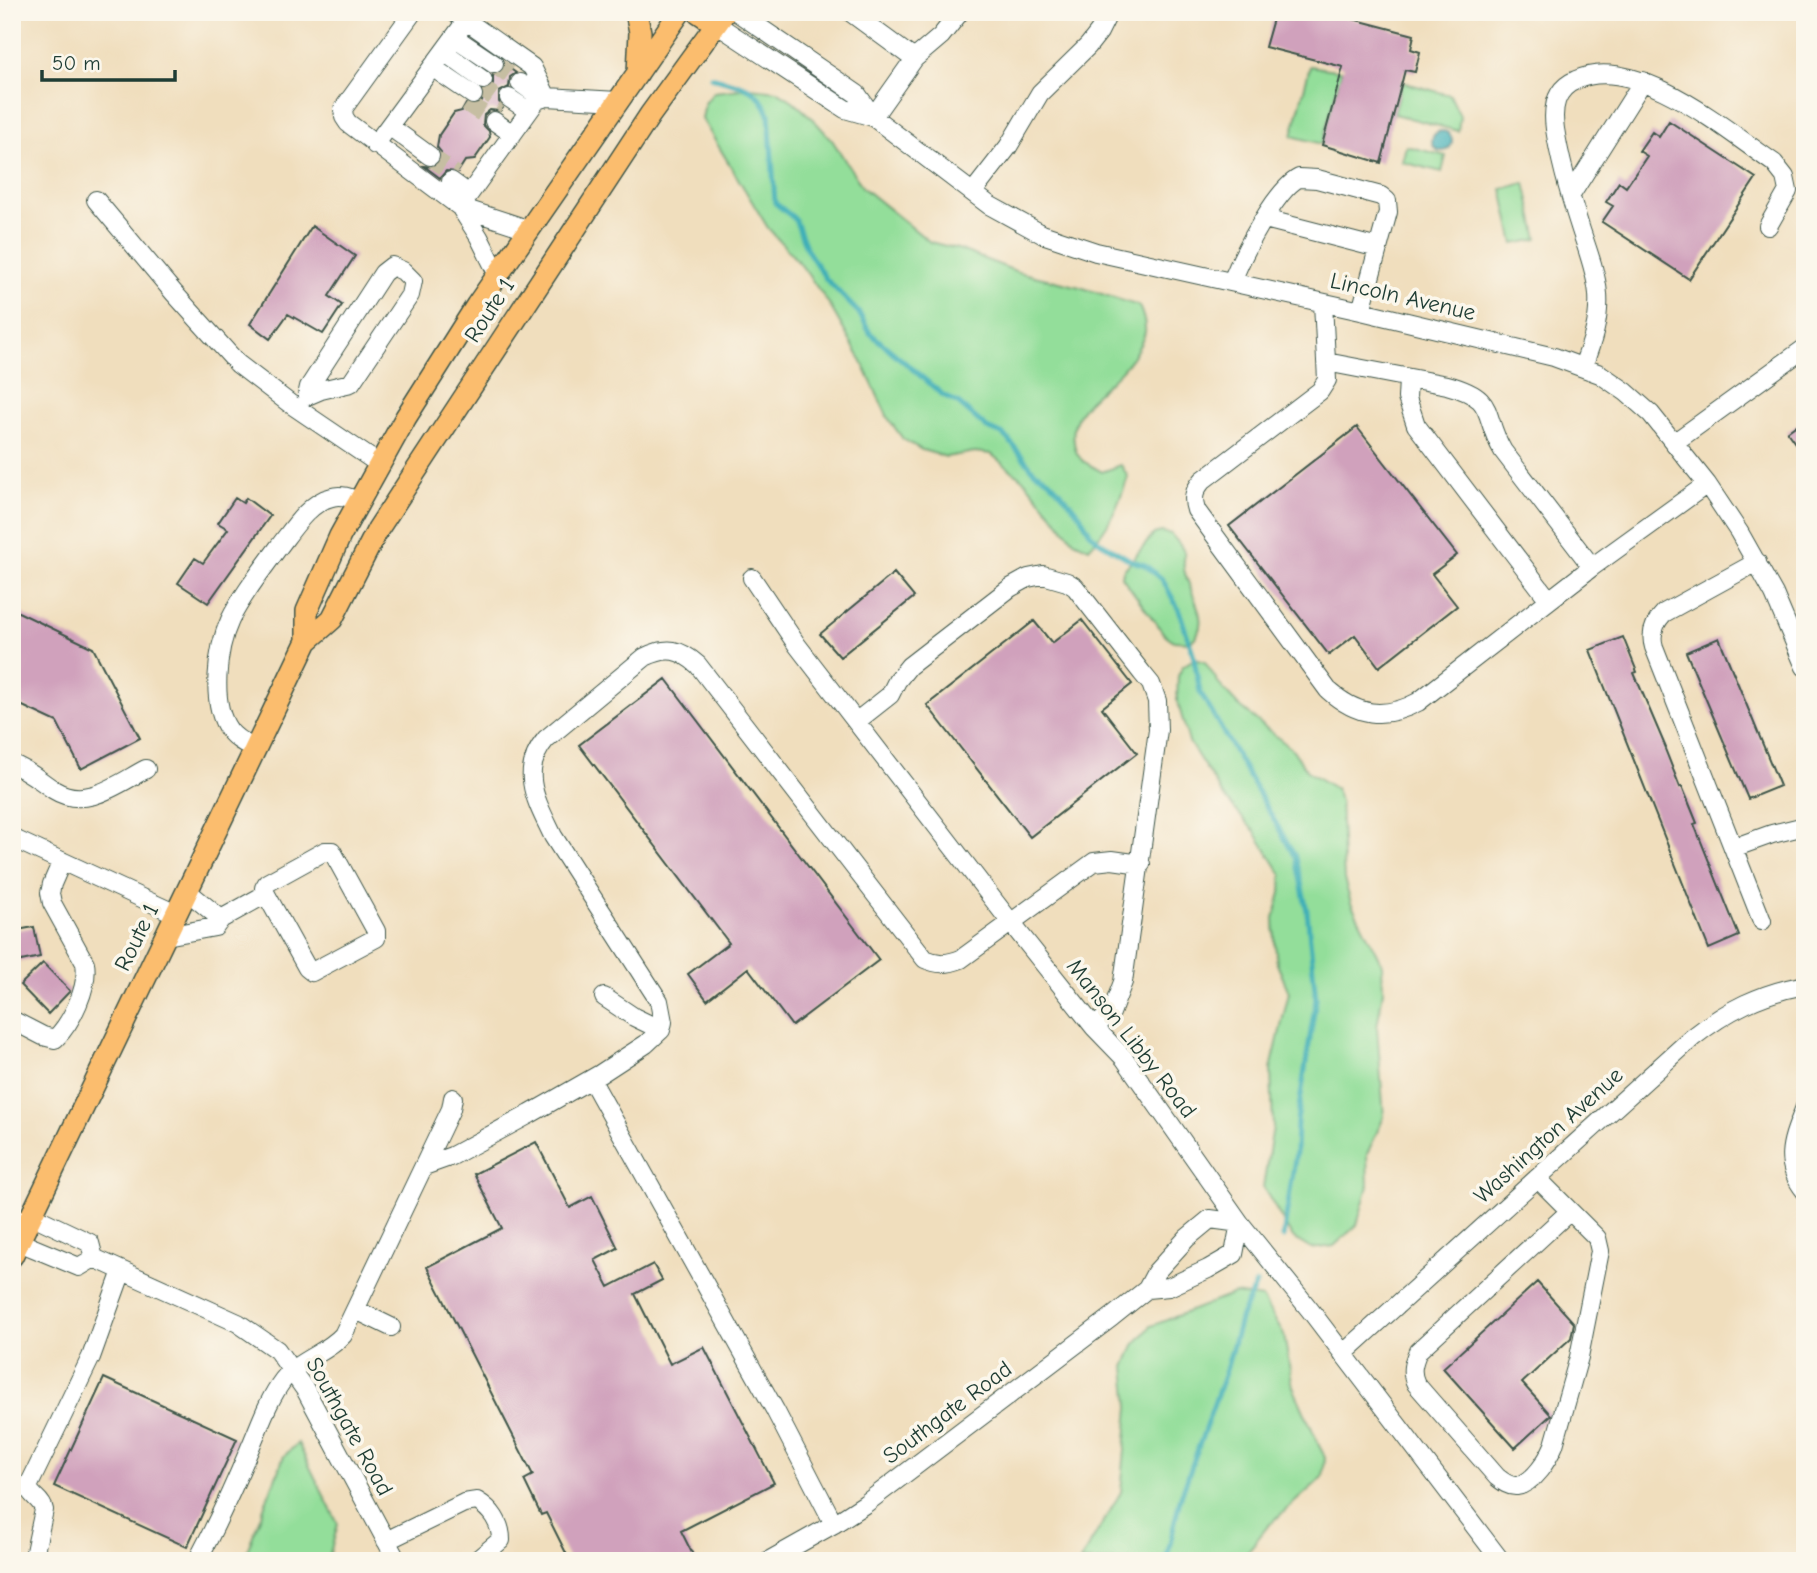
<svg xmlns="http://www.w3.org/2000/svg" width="1817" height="1573" font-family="'Comic Neue',sans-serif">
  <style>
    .green { fill: #93de9a; stroke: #598e67; stroke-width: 2 }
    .water { fill: #3eafb7; stroke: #2e7676; stroke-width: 2 }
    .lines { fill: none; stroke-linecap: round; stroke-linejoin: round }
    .stream { stroke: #3eafb7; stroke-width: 5 }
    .building { fill: #d0a1bc }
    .minor-tunnel { stroke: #c6bea2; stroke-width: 18; stroke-dasharray: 18 9; stroke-linecap: butt }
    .minor-casing { stroke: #3e5549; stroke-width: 20 }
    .major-casing { stroke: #3e5549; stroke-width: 24 }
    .minor { stroke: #fff; stroke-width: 18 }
    .major { stroke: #fbbd6e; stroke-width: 21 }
    .labels { text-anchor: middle; stroke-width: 7; stroke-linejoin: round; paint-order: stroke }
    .street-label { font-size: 23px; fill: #1f3d34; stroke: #fbf7ec }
  </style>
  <rect width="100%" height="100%" fill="#fbf7ec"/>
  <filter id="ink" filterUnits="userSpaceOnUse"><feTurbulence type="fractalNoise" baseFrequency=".0143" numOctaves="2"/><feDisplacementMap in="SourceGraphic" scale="14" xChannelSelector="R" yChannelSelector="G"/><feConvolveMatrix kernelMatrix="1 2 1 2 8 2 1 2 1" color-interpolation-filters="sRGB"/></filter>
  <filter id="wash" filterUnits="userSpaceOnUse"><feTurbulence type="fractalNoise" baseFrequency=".00686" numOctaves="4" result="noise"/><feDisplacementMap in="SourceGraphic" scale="28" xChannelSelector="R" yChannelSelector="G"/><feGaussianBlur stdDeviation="1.57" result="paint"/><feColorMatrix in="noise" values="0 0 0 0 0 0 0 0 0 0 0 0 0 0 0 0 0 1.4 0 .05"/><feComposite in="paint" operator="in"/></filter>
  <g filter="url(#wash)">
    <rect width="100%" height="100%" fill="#f0debd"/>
    <path class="green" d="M1310,66l32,5 -20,73 -30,-8z
      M1402,82l48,13 10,21 -2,15 -64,-17z
      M750,88l27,3 16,10 20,18 19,21 31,48 67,54 28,7 60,23 62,15 59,19c4,9 7,17 6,26 -2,10 -12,25 -19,33 -19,25 -58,41 -52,77 0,7 4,15 9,19 6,4 13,7 19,11l19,-7 7,12c-9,27 -19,51 -39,71l-15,-7 -48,-59 -35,-28 -16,-2 -29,5 -24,-7 -19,-11 -15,-21 -27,-58 -32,-56 -28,-39 -33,-37 -66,-109 3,-16 9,-11z
      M1406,146l40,10 -4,16 -40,-10z
      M1525,183l13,56 -24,5 -12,-55z
      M1161,532l10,2c4,5 11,12 13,18 1,6 -1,12 0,17 4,22 31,55 6,73l-16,-1 -10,-7 -42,-57 1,-6 31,-37z
      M1194,659l11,3 17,26 17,18 54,44 14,21 29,18 4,12 4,78 7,24 31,61 1,27 -6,36 7,90 -17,37 1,32 -11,39 -23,21 -23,3 -18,-11 -30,-51 10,-60 -2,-58 18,-77 -12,-28 -2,-21 -1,-25 7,-25 1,-18 -27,-43 -31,-35 -35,-55 -12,-42 1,-24 5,-10z
      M1234,1294l28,4 22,37 9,52 32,71 -2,19 -55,49 -28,35h-160l41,-69 8,-85 -4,-40 9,-22 17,-19z
      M298,1443l40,81 -10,37h-85l41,-105z"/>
    <path class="water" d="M1432 141a10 10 0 1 1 20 0a10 10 0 1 1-20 0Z"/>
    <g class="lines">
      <path class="stream" d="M711,77c28,8 46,7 58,37l6,89 20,16 12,31 19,29 33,34 11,20 73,62 15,8 29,25 15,6 7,6 25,31 15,9 16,17 15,18 10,18 10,9 32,19 13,4 17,14 17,31 14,43 7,39 96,166 11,53 9,88 -19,122 -1,31 -13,85
        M1166,1561l14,-62 46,-129 15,-54 15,-32"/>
    </g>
    <g id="blocks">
      <path class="building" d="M1275,12h51l88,23 -3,14 9,3 -5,20 -10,-2 -24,93 -59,-18 21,-78 -78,-20z
        M505,65l11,8 -6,4 -1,10 -10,5v10l4,6 -3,3 -10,-1 -6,5 -1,10 6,6 1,6 -16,23 -9,1 -7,11 -12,-1 -6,7 -16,-12 10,1 6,-5 1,-10 -4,-5 2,-12 15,-22 8,-2 4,-7 7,2 9,-4 2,-11 9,-5v-11l7,-1z
        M1669,121l87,57 -67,101 -87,-57 11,-16 -7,-4 13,-20 7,5 21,-31 -8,-5 13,-19 7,5z
        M312,226l43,30 -26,40 13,9 -19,29 -35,-20 -18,25 -20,-15z
        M1805,419v38l-18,-25z
        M1357,427l100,128 -25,19 25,32 -78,61 -24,-32 -26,20 -100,-129z
        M235,498l8,5 3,-5 24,18 -62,87 -30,-20 17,-25 8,5 25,-34 -10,-6z
        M894,573l20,24 -74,60 -20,-23z
        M12,609l81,39 47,90 -59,31 -24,-47 -45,-21z
        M1082,620l50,64 -30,24 35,45 -107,84 -103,-132 107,-84 18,22z
        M1623,637l14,35 -3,1 32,75 -1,1 15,38 2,-1 15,37 -3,1 45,112 -30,13 -119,-299z
        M1719,638l61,148 -32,13 -62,-147z
        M666,679l213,281 -87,66 -44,-58 -41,32 -19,-26 41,-31 -150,-198z
        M34,927l6,30 -28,6v-32z
        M43,963l27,28 -22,23 -28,-29z
        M536,1142l34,66 22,-12 26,52 -23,12 14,27 44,-23 9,16 -27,14 35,70 34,-17 70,136 -93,48 15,30h-126l-24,-48 -5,2 -17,-35 9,-5 -106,-208 75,-39 -28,-54z
        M1537,1282l37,41 -3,15 -49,45 29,32 -36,33 -72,-80z
        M104,1378l133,61 -50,108 -133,-61z"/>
    </g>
  </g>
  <g filter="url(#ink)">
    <use href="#blocks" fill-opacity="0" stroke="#3e5549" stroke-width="2"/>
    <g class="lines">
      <path class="minor-tunnel" d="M494,64l26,19
        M479,86l26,19
        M467,103l27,18
        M430,156l26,19"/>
      <g class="minor-casing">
        <path id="minor" d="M413,12l-70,97 1,8 4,6 112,84 77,-107 10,-3 71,4
          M454,12l78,55 15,30
          M737,12l120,82 16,23 116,88 53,29 54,18 265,59 193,46 46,17 26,18 25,22 56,70 32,48 35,62 31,73
          M850,12l64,47
          M716,24l129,85 28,8
          M454,37l40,27
          M444,52l39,28
          M432,67l41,28
          M520,83l21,15
          M509,98l18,12
          M873,117l41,-58 27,-23 19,-24
          M494,121l17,12
          M389,126l41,30
          M375,145l91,-124
          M451,181l18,13
          M973,192l35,-45 32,-54 48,-47 11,-14 10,-20
          M1571,195l72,-114
          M96,200l78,93 64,71 51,39 90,61
          M1265,219l113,29
          M392,266l11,5 10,10 -3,14 -59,88 -30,7 -14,6 2,-9 74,-114z
          M498,275l-19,-38 -19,-30 70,23
          M1232,282c9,-25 44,-93 67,-104l18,1 64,17 6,5 1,11 -27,99
          M1323,303l4,77 -7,11 -117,89c-9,10 -11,18 -7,30l132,180c29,26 56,30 90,12l174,-135 115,-83
          M1326,362l121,23c52,14 34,29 56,66l89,116
          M1583,366c9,-23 17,-47 15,-72 -2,-23 -11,-45 -18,-67 -10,-31 -20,-66 -25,-98 -3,-21 0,-40 21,-49 59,-28 151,51 198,83l11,14 3,14 -20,35
          M1408,379l-1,19 9,27 133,175
          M1675,442l130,-94
          M1757,562l-93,51c-10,10 -14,21 -10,34l108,274
          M752,578l45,67 215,279 82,103 30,31 116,165 70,87 191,251
          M857,721l33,-26 7,-14 12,-15 101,-78 18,-10 15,-3 24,7 8,5 67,86 9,11 6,17 1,29 -35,252 -12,31 -17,14
          M255,749c-9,-5 -20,-10 -26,-19 -19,-26 -12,-82 1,-110 12,-25 32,-50 48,-72 14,-18 31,-46 54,-51 9,-3 19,1 27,4
          M12,764c17,6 28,17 42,26 32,20 63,-6 92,-21
          M12,838l164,76
          M1733,848l39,-14 33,-8
          M187,891l34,28 45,-25 41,74 5,4 64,-34v-7l-44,-80h-7l-58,32 -3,5 2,6
          M166,936l49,-9 6,-8
          M604,997l30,20 27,13
          M12,1020l31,16 12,3c17,-17 34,-52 30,-76l-33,-60 -2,-10 2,-9 10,-23
          M591,1079l184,331 59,114
          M1805,1107c-12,32 -24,54 0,84
          M424,1166l28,-10 78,-42 70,-40 46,-30 15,-14 2,-8 -4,-21 -106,-165c-16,-34 -35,-64 -7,-97l99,-82c23,-11 35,-8 53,8l227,294c13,6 23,5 36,0l133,-97 18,-2 29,4
          M1537,1178l60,60 3,13 -21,106 -25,88c-6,14 -20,38 -37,41 -8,1 -15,-5 -20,-9l-81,-93c-6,-12 -3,-21 2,-33l152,-140
          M12,1215l15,8
          M31,1215l59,28 4,15
          M19,1242l60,25 15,-9
          M94,1258l144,65 39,27 29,41 91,170
          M356,1310l35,17
          M1343,1354l349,-316c35,-28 69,-45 113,-53
          M386,1541l78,-38 13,-2c14,8 24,22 24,39l-25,21
          M33,1561l11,-51c-2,-11 -13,-13 -16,-23l63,-130 31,-86
          M197,1561c20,-37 37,-75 53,-113 10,-23 18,-48 33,-68 16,-21 43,-26 60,-45l108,-226 2,-11
          M768,1561l66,-37 31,-20 247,-187 35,-28 9,-17 31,-34 23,-19 30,4 -6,31 -26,15 -39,18 -22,2"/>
      </g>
      <g class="major-casing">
        <path id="major" d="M636,12l4,20 -2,41
          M698,12l18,12
          M307,641v-30l33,-75 66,-119 71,-112 203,-293
          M12,1256l295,-615 25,-22 46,-90 30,-46 242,-368 75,-103"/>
      </g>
      <use href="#minor" class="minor"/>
      <use href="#major" class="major"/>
    </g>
  </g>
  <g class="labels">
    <g class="street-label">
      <text transform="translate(1403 296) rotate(13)" y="8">Lincoln Avenue</text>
      <text transform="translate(489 310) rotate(-57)" y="8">Route 1</text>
      <text transform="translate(136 937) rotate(-64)" y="8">Route 1</text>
      <text transform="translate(1132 1038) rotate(52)" y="8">Manson Libby Road</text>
      <text transform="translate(1548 1135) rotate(-42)" y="8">Washington Avenue</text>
      <text transform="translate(947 1412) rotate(-37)" y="8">Southgate Road</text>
      <text transform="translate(350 1426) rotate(61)" y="8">Southgate Road</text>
    </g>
  </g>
  <rect width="1817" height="1573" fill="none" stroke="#fbf7ec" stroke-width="42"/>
  <path d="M42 70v10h133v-10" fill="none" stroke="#1f3d34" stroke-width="3.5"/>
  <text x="52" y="70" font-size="21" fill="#1f3d34" stroke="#fbf7ec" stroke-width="5" paint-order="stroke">50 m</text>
</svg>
